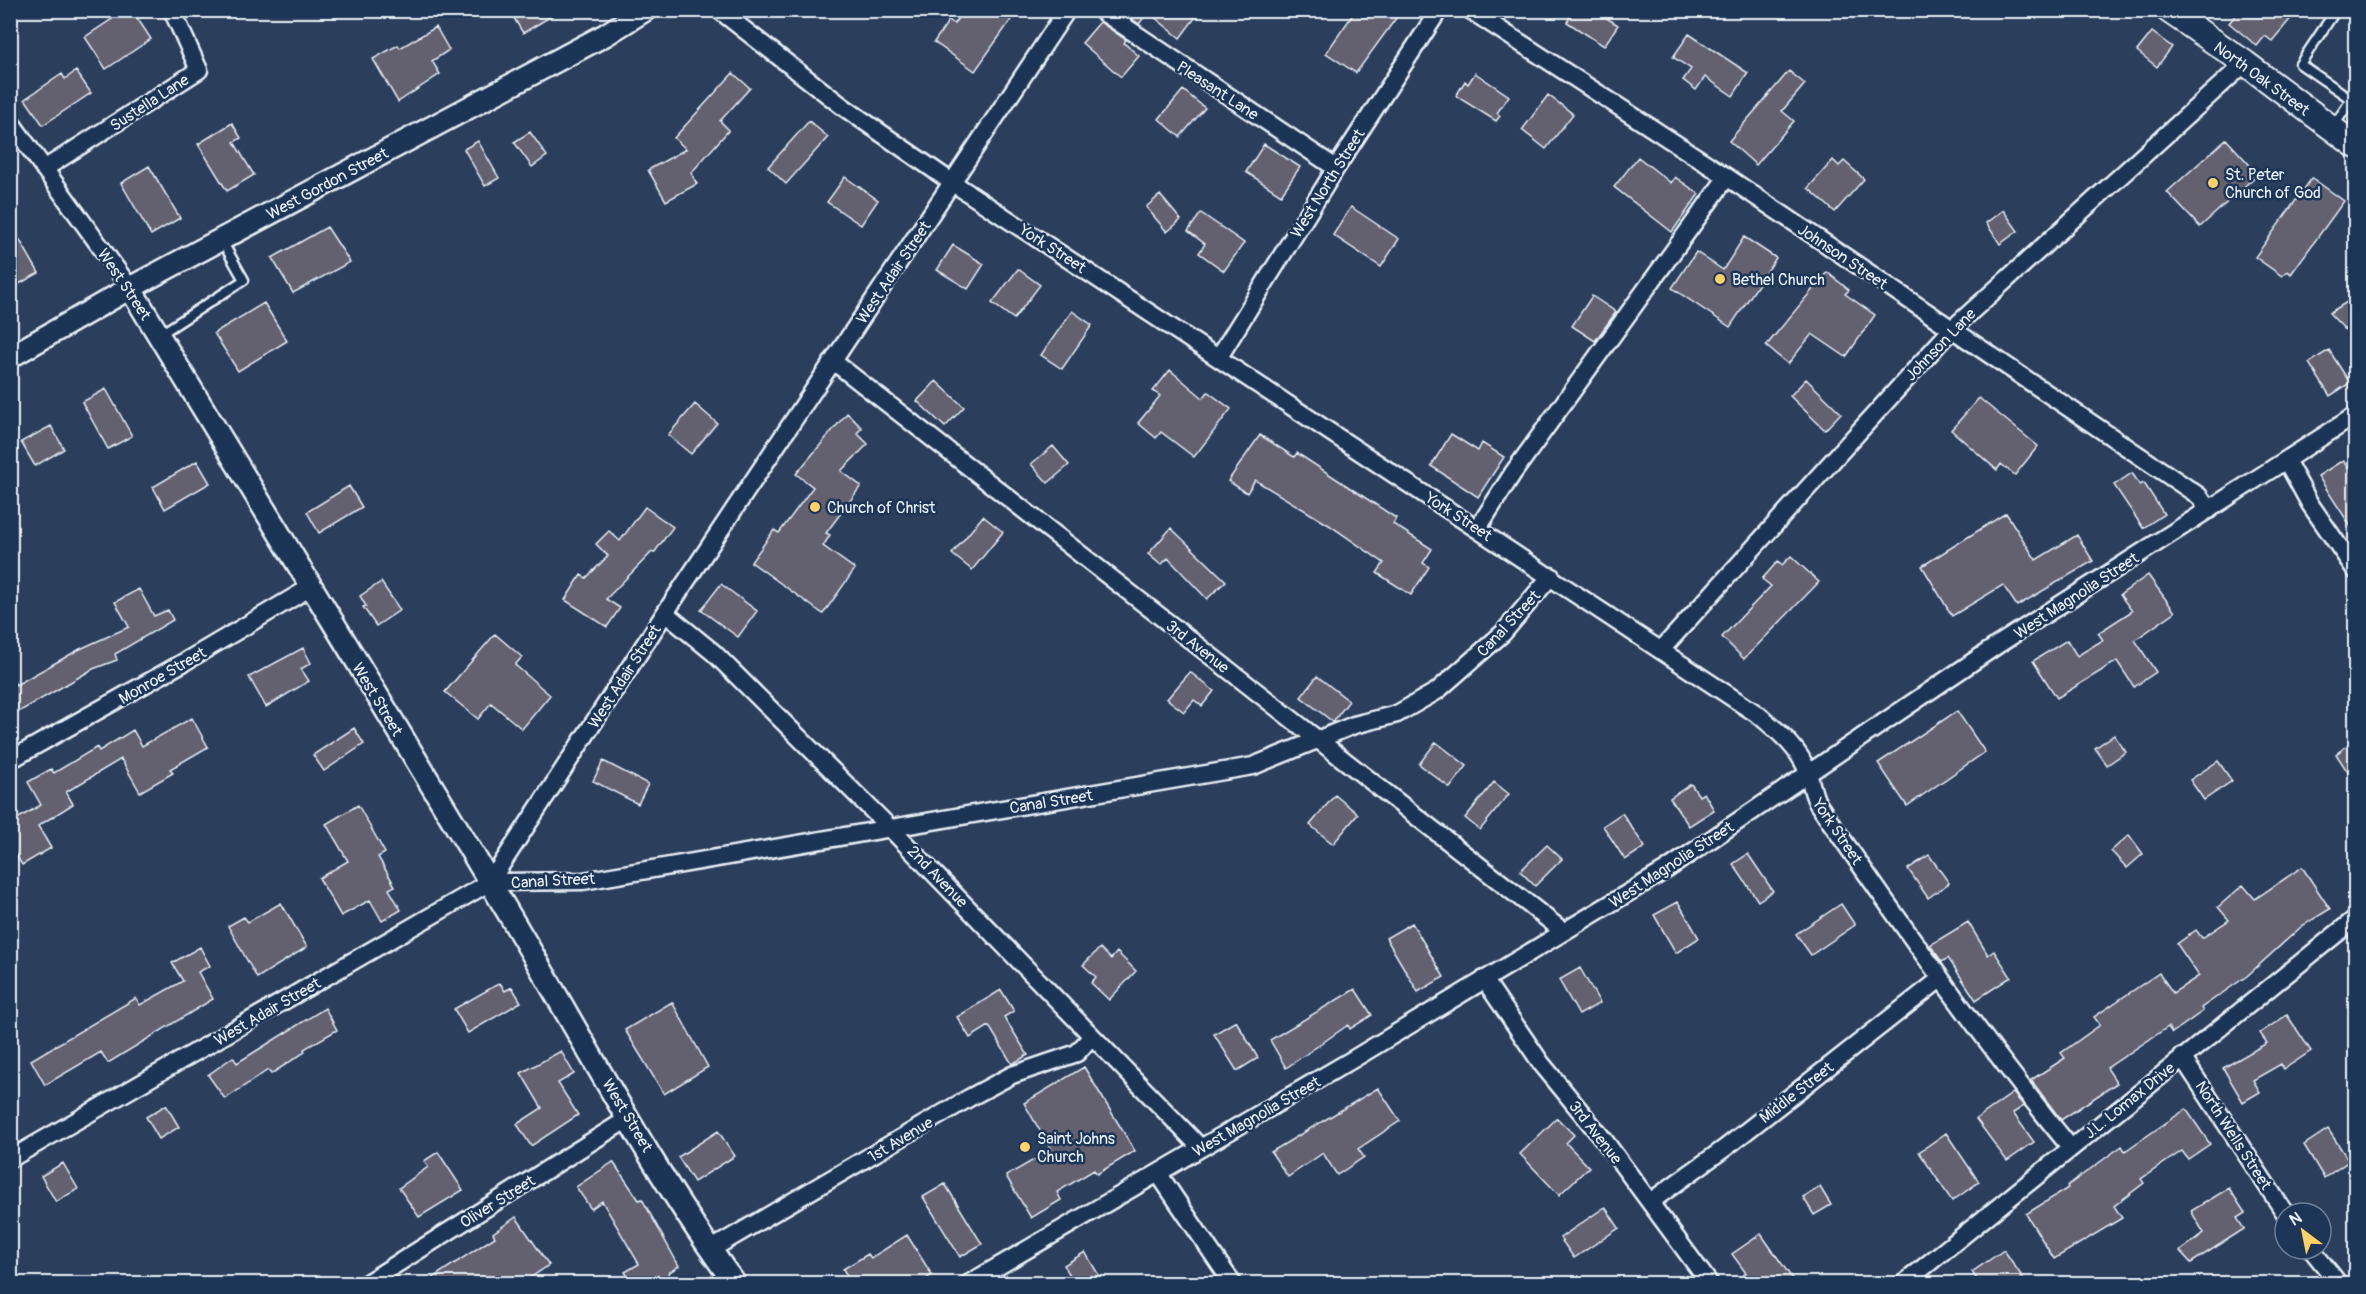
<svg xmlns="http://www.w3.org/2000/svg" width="2366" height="1294" font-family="Pangolin,sans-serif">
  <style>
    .building { fill: #646070; stroke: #e8f1f8; stroke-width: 1.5 }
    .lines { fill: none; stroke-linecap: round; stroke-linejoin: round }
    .service-casing { stroke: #e8f1f8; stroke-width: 13 }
    .minor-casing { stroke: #e8f1f8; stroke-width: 21 }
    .tertiary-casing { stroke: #e8f1f8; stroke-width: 26 }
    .secondary-casing { stroke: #e8f1f8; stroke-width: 28 }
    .service { stroke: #1d3557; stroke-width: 8 }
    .minor { stroke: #1d3557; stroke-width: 16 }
    .tertiary { stroke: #1d3557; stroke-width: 21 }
    .secondary { stroke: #1d3557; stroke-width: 24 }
    .poi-dot { fill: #ffd166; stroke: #1d3557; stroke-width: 2 }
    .labels { text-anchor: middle; stroke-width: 5; stroke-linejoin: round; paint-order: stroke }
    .street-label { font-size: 16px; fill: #e8f1f8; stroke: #1d3557 }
    .poi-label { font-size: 16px; fill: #e8f1f8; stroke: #1d3557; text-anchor: start }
  </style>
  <rect width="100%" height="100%" fill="#2b3e5c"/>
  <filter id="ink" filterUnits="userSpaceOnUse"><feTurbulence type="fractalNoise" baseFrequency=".0167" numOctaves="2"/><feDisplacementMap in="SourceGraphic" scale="12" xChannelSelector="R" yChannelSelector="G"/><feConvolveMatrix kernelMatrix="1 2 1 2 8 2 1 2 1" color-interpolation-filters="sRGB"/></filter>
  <g filter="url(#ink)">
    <path class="building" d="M106,10h26l19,29 -45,30 -21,-32 27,-18z
      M509,10h53l-39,23z
      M963,10h55l-43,61 -41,-29 15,-22 5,4z
      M1120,10h81l-21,28 -32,-26 -9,12z
      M1356,10h46l-46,63 -30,-20z
      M1574,10h20l24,15 -14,21 -37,-24z
      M2240,10h58l-26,31 -7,-5 -8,10 -28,-23z
      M1100,22l26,18 -2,3 15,13 -18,21 -39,-34z
      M436,27l13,23 -17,11 8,13 -42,28 -25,-43 25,-14 2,3z
      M2152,32l20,15 -15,20 -20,-16z
      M1689,34l59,39 -15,23 -28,-19 -9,13 -13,-10 8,-11 -18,-12z
      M76,71l15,22 -48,32 -18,-26 37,-25 3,5z
      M1789,71l16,13 -23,27 12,10 -38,44 -27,-24z
      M733,73l17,15 -30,33 9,9 -38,43 6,11 -31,17 -18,-31 38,-21 -12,-11z
      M1475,73l34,23 -12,17 3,3 -4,5 -40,-25 9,-15 3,3z
      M1183,90l22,18 -25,29 -21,-18z
      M1548,95l25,19 -27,35 -24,-19z
      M809,121l19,16 -42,47 -18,-17z
      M232,123l9,15 -7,4 20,33 -27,16 -29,-47z
      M530,132l17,24 -15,11 -18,-25z
      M2226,139l32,35 -58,53 -33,-35z
      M478,141l21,37 -14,8 -21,-37z
      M1264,144l36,23 -19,28 -35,-23z
      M1638,157l33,26 4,-6 24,17 -27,38 -58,-45z
      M1833,160l6,6 5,-5 20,18 -29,33 -27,-24z
      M149,166l31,52 -29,17 -30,-52z
      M845,177l33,23 -17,25 -34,-23z
      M2312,178l32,23 -53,73 -3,-3 -6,5 -27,-19z
      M1160,195l21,25 -14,12 -21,-25z
      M1351,207l48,32 -18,28 -48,-32z
      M2003,210l15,21 -18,13 -14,-21z
      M1201,213l43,30 -20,28 -25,-18 6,-9 -17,-13z
      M10,223l29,50 -29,16z
      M327,227l23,35 -57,31 -21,-35z
      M1744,237l32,21 -46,69 -58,-39 24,-36 27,18z
      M953,245l31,19 -16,25 -31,-19z
      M1018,269l22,16 -26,34 -22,-16z
      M1827,272l22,18 -4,4 30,21 -29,42 -34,-23 -24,30 -22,-18z
      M1592,296l24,16 -21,29 -23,-15z
      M2355,297v43l-26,-27z
      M264,303l23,38 -49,30 -24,-38z
      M1072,311l20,14 -30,44 -21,-14z
      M2329,350l21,33 -20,13 -21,-33z
      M1170,370l33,28 5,-6 23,17 -37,48 -33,-25 -5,6 -18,-15 22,-27 -7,-5z
      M1806,379l35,34 -16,17 -35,-34z
      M936,381l28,26 -19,20 -28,-26z
      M106,389l26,47 -24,13 -26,-47z
      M1979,398l59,48 -23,29 -14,-11 -4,6 -46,-40z
      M695,404l22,19 -26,31 -23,-19z
      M847,413l15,15 -5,5 11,11 -27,27 20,15 -35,47 4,2 -7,11 32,23 -32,45 -72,-52 23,-32 5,3 34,-46 -17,-13z
      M51,426l13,23 -29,17 -14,-24z
      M1451,434l27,17 4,-8 22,14 -26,40 -47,-31z
      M1260,435l34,22 3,-4 64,42 35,23 -3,6 39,25 -9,14 6,4 -18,28 -34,-22 7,-10 -55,-38 -74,-45 -8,13 -19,-12z
      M1053,446l16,19 -21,18 -17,-19z
      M2343,460l12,18v55l-37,-57z
      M197,461l13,22 -45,26 -12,-22z
      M2132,473l8,12 4,-2 20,31 -21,14 -29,-43z
      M349,486l13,21 -43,26 -12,-21z
      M645,507l28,20 -19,26 -2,-1 -46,47 14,9 -13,19 -42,-27 16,-25 5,3 22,-22 -12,-12 13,-13 11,10z
      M2006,513l30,47 41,-25 16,26 -76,45 -14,-21 -51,31 -30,-50z
      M983,516l20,16 -31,38 -20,-16z
      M1171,528l55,53 -19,18 -39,-41 -7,7 -13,-11z
      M1791,556l28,26 -75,77 -22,-22 49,-51 -9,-7 16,-18 4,4z
      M2148,575l27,37 -40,28 21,32 -22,15 -17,-26 -60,37 -24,-37 34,-21 10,16 26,-16 -5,-7 34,-22 -12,-16z
      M381,582l19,28 -24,16 -13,-19 3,-1 -6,-10z
      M721,584l36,27 -19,26 -37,-27z
      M139,589l15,27 14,-6 5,10 -58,34 2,6 -24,9 -83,48v-42l6,10 64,-36 49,-22 -14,-25z
      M495,634l27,23 -7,8 35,30 -28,34 -31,-26 -13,16 -33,-27z
      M303,648l8,15 -10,6 8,12 -43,26 -17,-30z
      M1190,672l24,19 -12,15 -8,-6 -10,12 -17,-13z
      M1317,676l32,25 -16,21 -32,-25z
      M1957,711l28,41 -78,54 -29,-43z
      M192,718l16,29 -38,22 3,4 -33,19 -19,-33 -55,33 7,12 -35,22 13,22 -29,17 -12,-20v-22l31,-18 -13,-23 23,-13 3,4 43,-26 2,4 34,-21 9,16z
      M354,728l10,16 -40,27 -11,-16z
      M2114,735l12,17 -19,13 -12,-17z
      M2355,740v43l-19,-29z
      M1436,742l31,24 -17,22 -31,-24z
      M603,761l45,23 -10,20 -45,-23z
      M2218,761l14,20 -28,19 -14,-20z
      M1494,782l15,12 -29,36 -15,-12z
      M1691,784l8,12 5,-3 10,17 -25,16 -19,-28z
      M1335,795l23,19 -25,30 -23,-19z
      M358,805l27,48 -7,4 17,29 -6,3 12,21 -19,11 -12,-21 -29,16 -22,-38 29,-17 -22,-37z
      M1622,813l23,34 -20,13 -22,-34z
      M2129,835l14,19 -16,14 -16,-17z
      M1547,845l15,14 -27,27 -15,-15z
      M1748,854l25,37 -15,10 -25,-37z
      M1929,855l20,28 -21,15 -20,-29z
      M2302,867l28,42 -28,17 -55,50 -46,32 2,3 -31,22 -4,-6 -61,41 10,15 -56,37 -30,-40 34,-22 -4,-5 39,-28 -6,-8 65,-44 14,20 26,-17 -22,-32 19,-14 6,8 27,-18 -11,-13 25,-22 12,14z
      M1678,902l21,36 -23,15 -22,-38z
      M281,903l26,44 -50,31 -29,-52 16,-9 4,5z
      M1841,904l14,21 -44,30 -15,-21z
      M1968,922l20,33 6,-4 17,26 -35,23 -28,-42 -6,4 -12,-17z
      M1412,923l32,54 -26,15 -32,-54z
      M200,947l10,19 -12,6 15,27 -105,64 -7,-11 -56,33 -14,-25 105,-62 4,7 43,-24 -11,-18z
      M1100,948l11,11 6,-7 19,19 -27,29 -18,-17 5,-6 -13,-12z
      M1580,968l20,35 -21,12 -20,-35z
      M500,983l5,8 7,-4 9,15 -53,31 -14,-24z
      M1355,989l17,26 -22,14 -2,-4 -62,43 -16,-28z
      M1001,990l13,21 -10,6 24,38 -16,9 -23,-38 -19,12 -13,-21z
      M672,1002l36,65 -44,27 -39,-64z
      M325,1008l12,22 -33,19 1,3 -34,22 -3,-4 -43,29 -17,-24 25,-18 4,6z
      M2287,1015l24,36 -27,18 -3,-5 -28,16 7,12 -17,10 -20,-34 44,-25 -7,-10z
      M1236,1021l22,37 -21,13 -23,-37z
      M561,1051l13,23 -16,9 20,32 -47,31 -14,-22 25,-16 -21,-35z
      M1084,1067l51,84 -38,23 -3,-4 -37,22 4,8 -30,18 -25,-42 45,-26 -27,-47z
      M1378,1088l22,33 -42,28 6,8 -27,18 -14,-22 -35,24 -17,-25z
      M2013,1093l11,13 -11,7 21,29 -27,19 -31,-42z
      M166,1105l13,22 -20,12 -13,-22z
      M2186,1109l24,35 -22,15 -6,-8 -41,28 3,4 -30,23 8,12 -68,41 -28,-45 42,-26 -1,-2 55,-40 3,5z
      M1557,1118l17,17 -8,8 23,24 -30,28 -39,-41z
      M2328,1129l21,32 -25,17 -20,-33z
      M718,1131l17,25 -41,26 -16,-25z
      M1946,1133l33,49 -27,19 -33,-49z
      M438,1152l25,38 -44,27 -20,-29 29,-21 -4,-6z
      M613,1162l26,38 3,-1 37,67 -11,7 6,11h-42l-7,-12 14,-8 -37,-63 -11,8 -15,-22z
      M63,1163l15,26 -22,13 -15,-26z
      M945,1184l37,60 -22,13 -37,-60z
      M1820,1187l11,18 -17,10 -11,-18z
      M2229,1188l16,25 -8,5 7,11 -53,34 -11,-12 24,-18 -13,-22z
      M1605,1207l14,21 -45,30 -14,-20z
      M516,1217l33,48 -28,19h-98l72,-47 -2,-4z
      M1761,1234l35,50h-66l16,-11 -14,-19z
      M907,1235l25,40 -13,9h-67l-9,-15 25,-15 3,4z
      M2004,1250l23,34h-47l-8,-12z
      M1085,1252l19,32h-29l-11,-19z"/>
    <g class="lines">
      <g class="service-casing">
        <path id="service" d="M2336,10l-36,54 51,35
          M2334,126l22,-34
          M159,335l85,-55 -22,-39"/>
      </g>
      <g class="minor-casing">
        <path id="minor" d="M719,10l123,96 111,77 807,533c19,16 40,33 48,57 4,12 4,20 10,31 81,117 162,233 252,343
          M1100,10l236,158
          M1470,10l257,167 472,319 10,14
          M10,121l120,167
          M44,169l155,-99 -27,-60
          M1219,357l117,-189 103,-158
          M833,361l730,570
          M2286,460l24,44 46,67
          M1478,528l35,-55 214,-296
          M665,613l49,40 175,174 312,321
          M1661,650l290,-320 294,-267
          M10,760l176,-99 125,-74
          M490,882l93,-1 670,-115 101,-41 43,-11 40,-23 66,-58 48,-57
          M1484,979l57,84 63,77 106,144
          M2182,1057l103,156
          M10,1159l480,-277 175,-269 402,-603
          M1158,1173l75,111
          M1650,1202l75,-54 214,-168
          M2311,1249l28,35
          M710,1250l259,-152 43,-23 65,-22 15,-17
          M365,1284l264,-166
          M968,1284l387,-226 311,-188 333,-226 357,-229
          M1903,1284l453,-366"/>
      </g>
      <g class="tertiary-casing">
        <path id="tertiary" d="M130,288c124,205 250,410 373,616 76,127 145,261 232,380
          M10,357l120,-69 475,-253 40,-25"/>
      </g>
      <g class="secondary-casing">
        <path id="secondary" d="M2168,10l77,53 111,83"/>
      </g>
      <use href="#service" class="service"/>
      <use href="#minor" class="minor"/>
      <use href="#tertiary" class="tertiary"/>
      <use href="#secondary" class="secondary"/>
    </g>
  </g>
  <g class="poi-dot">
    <circle cx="2213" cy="183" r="6"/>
    <circle cx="1720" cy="279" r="6"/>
    <circle cx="815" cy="507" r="6"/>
    <circle cx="1025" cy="1147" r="6"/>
  </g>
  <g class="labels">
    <g class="street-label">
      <text transform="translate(2262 78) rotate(36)" y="6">North Oak Street</text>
      <text transform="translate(1218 90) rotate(33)" y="6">Pleasant Lane</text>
      <text transform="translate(149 102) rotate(-33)" y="6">Sustella Lane</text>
      <text transform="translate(327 183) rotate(-28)" y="6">West Gordon Street</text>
      <text transform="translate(1327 183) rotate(-58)" y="6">West North Street</text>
      <text transform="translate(1053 248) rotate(33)" y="6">York Street</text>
      <text transform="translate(1843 256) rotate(34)" y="6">Johnson Street</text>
      <text transform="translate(893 272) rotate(-56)" y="6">West Adair Street</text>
      <text transform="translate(125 284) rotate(56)" y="6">West Street</text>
      <text transform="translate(1940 344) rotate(-46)" y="6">Johnson Lane</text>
      <text transform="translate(1459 516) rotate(33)" y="6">York Street</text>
      <text transform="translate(2076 595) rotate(-33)" y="6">West Magnolia Street</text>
      <text transform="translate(1508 623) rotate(-47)" y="6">Canal Street</text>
      <text transform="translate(1198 646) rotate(38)" y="6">3rd Avenue</text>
      <text transform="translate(162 675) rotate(-30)" y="6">Monroe Street</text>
      <text transform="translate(624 676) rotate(-57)" y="6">West Adair Street</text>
      <text transform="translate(378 699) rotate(59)" y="6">West Street</text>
      <text transform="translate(1051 801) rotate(-9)" y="6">Canal Street</text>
      <text transform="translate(1838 831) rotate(56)" y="6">York Street</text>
      <text transform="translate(1671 864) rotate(-33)" y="6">West Magnolia Street</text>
      <text transform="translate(938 876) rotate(46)" y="6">2nd Avenue</text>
      <text transform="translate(553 880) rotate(-3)" y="6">Canal Street</text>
      <text transform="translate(267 1011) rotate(-30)" y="6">West Adair Street</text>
      <text transform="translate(1796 1092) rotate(-38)" y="6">Middle Street</text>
      <text transform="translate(2129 1100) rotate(-39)" y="6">J.L. Lomax Drive</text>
      <text transform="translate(628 1115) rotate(59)" y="6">West Street</text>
      <text transform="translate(1256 1116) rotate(-30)" y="6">West Magnolia Street</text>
      <text transform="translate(1596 1132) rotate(52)" y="6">3rd Avenue</text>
      <text transform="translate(2234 1135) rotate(57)" y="6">North Wells Street</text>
      <text transform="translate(900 1139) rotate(-31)" y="6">1st Avenue</text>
      <text transform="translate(497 1201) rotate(-32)" y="6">Oliver Street</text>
    </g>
    <g class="poi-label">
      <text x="2225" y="180">St. Peter<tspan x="2225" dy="18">Church of God</tspan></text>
      <text x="1732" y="285">Bethel Church</text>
      <text x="827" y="513">Church of Christ</text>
      <text x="1037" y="1144">Saint Johns<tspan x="1037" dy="18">Church</tspan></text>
    </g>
  </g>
  <rect width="2366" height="1294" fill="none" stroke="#1d3557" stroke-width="36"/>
  <rect x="18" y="18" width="2330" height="1258" fill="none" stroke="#e8f1f8" stroke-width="2" filter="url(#ink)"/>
  <g transform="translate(2303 1231) rotate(328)"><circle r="28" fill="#1d3557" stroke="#6e8097" stroke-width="1.5"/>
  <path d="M0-4.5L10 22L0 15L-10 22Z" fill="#ffd166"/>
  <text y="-9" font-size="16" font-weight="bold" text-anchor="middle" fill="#e8f1f8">N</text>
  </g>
</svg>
